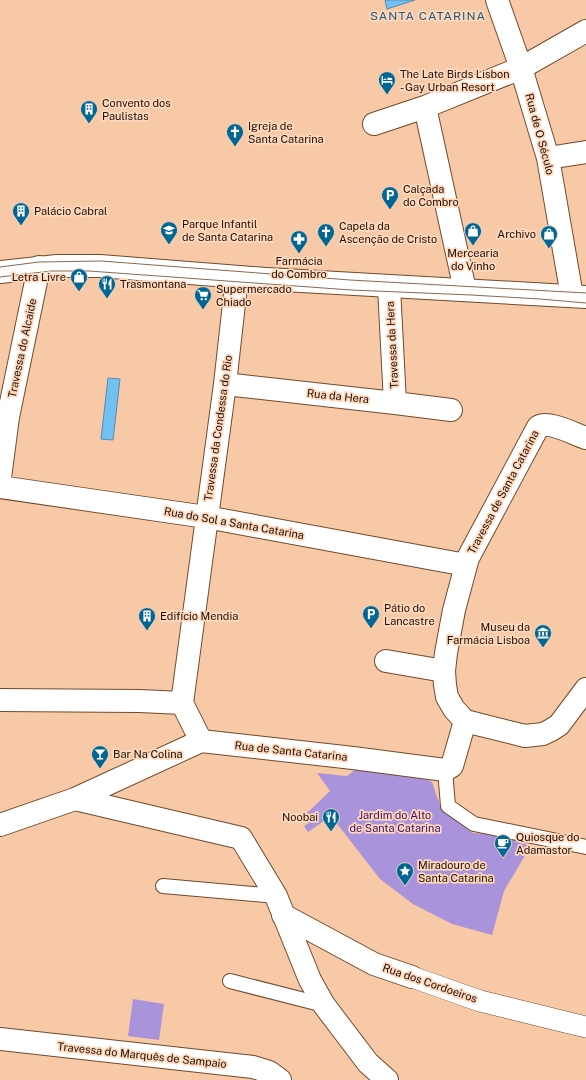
<svg xmlns="http://www.w3.org/2000/svg" width="586" height="1080" font-family="'Public Sans',sans-serif">
  <style>
    .green { fill: #a993da }
    .water { fill: #71c1f3; stroke: #588bab }
    .lines { fill: none; stroke-linecap: round; stroke-linejoin: round }
    .service-casing { stroke: #714a2a; stroke-width: 16 }
    .pedestrian-casing { stroke: #714a2a; stroke-width: 22 }
    .minor-casing { stroke: #714a2a; stroke-width: 24 }
    .tertiary-casing { stroke: #714a2a; stroke-width: 24 }
    .service { stroke: #fff; stroke-width: 14 }
    .pedestrian { stroke: #fff; stroke-width: 21 }
    .minor { stroke: #fff; stroke-width: 22 }
    .tertiary { stroke: #fff; stroke-width: 22 }
    .tram { stroke: #886952; stroke-width: 1 }
    .labels { text-anchor: middle; stroke-width: 3.5; stroke-linejoin: round; paint-order: stroke }
    .poi-label { font-size: 11px; fill: #1d0d02; stroke: #ffd8bd; text-anchor: start }
    .street-label { font-size: 11px; fill: #1d0d02; stroke: #ffd8bd }
    .park-label { font-size: 11px; fill: #350d63; stroke: #ffd8bd }
    .neighbourhood-label { font-size: 12px; letter-spacing: 1px; fill: #1e5879; stroke: #ffd8bd }
  </style>
  <rect width="100%" height="100%" fill="#f8c9a6"/>
  <path class="green" d="M356,769l58,5 18,8 9,26 32,25 32,2 19,8 6,4 -26,44 -12,44 -40,-11 -39,-20 -33,-25 -49,-63 -23,16 -4,-6 5,-3 -5,-7 26,-25 -13,-18 30,3z
    M133,999l31,5 -5,36 -31,-4z"/>
  <path class="water" d="M385,0h30l-28,9z
    M108,378l12,1 -7,61 -12,-1z"/>
  <g class="lines">
    <g class="service-casing">
      <path id="service" d="M445,770l3,36 26,18 112,23
        M163,886l113,10
        M230,981l94,24"/>
    </g>
    <g class="pedestrian-casing">
      <path id="pedestrian" d="M412,977l68,24 106,26"/>
    </g>
    <g class="minor-casing">
      <path id="minor" d="M497,0l24,68 27,90 24,138
        M425,107l40,183
        M374,124l51,-17 96,-39 65,-37
        M548,158l38,-6
        M389,287l6,116
        M225,384l170,19 56,7
        M0,478l8,-61 31,-150
        M0,487l206,30 260,48
        M386,661l58,10
        M0,700l140,1 42,2
        M465,721l-11,-12 -7,-12 -2,-12 -1,-14 2,-18 8,-43 14,-52 70,-131c10,-7 36,7 48,11
        M465,721l60,15 18,-2 8,-4 8,-5 27,-36
        M201,741l-19,-38 43,-319 12,-107
        M75,799l166,39 35,58 34,84 14,25 44,58 19,17
        M0,825l75,-26 126,-58 152,17 92,12 7,-4 13,-45
        M283,915l91,49 38,13
        M0,1039l253,28 16,5 11,8"/>
    </g>
    <g class="tertiary-casing">
      <path id="tertiary" d="M0,272l57,-6h43l166,13 320,18"/>
    </g>
    <use href="#service" class="service"/>
    <use href="#pedestrian" class="pedestrian"/>
    <use href="#minor" class="minor"/>
    <use href="#tertiary" class="tertiary"/>
    <path class="tram" d="M0,267l39,-5 62,-1 249,19 236,13
      M0,277l51,-6h38l262,19 120,5 69,4 46,4"/>
  </g>
  <defs>
    <g id="hotel-pin" transform="scale(0.9)"><path d="M0 17L-7.5 6A9.5 9.5 0 1 1 7.5 6Z" fill="#006694" stroke="#ffd8bd"/><path d="M-6-4.5h1.5V1H6V5H4.5V3h-9V5H-6ZM-4 0a1.8 1.8 0 1 1 3.6 0ZM.5 0V-2.5h3Q6-2.5 6 0Z" fill="#fff"/></g>
    <g id="building-pin" transform="scale(0.9)"><path d="M0 17L-7.5 6A9.5 9.5 0 1 1 7.5 6Z" fill="#006694" stroke="#ffd8bd"/><path d="M-4-6H4V6H1V3H-1V6H-4ZM-2.5-4.3h1.7v1.8h-1.7ZM.8-4.3h1.7v1.8H.8ZM-2.5-1h1.7V.8h-1.7ZM.8-1h1.7V.8H.8Z" fill="#fff"/></g>
    <g id="church-pin" transform="scale(0.9)"><path d="M0 17L-7.5 6A9.5 9.5 0 1 1 7.5 6Z" fill="#006694" stroke="#ffd8bd"/><path d="M-1.2-6h2.4v3.5h3.3v2.4h-3.3V6h-2.4V-.1h-3.3v-2.4h3.3Z" fill="#fff"/></g>
    <g id="parking-pin" transform="scale(0.9)"><path d="M0 17L-7.5 6A9.5 9.5 0 1 1 7.5 6Z" fill="#006694" stroke="#ffd8bd"/><path d="M-3.5-5.5H1a3.5 3.5 0 0 1 0 7H-1V5.5H-3.5ZM-1-3.4V-.6H.8a1.4 1.4 0 0 0 0-2.8Z" fill="#fff"/></g>
    <g id="school-pin" transform="scale(0.9)"><path d="M0 17L-7.5 6A9.5 9.5 0 1 1 7.5 6Z" fill="#006694" stroke="#ffd8bd"/><path d="M0-5L7-2L0 1L-7-2ZM-4 1L0 2.5L4 1V4Q0 6-4 4Z" fill="#fff"/></g>
    <g id="shop-pin" transform="scale(0.9)"><path d="M0 17L-7.5 6A9.5 9.5 0 1 1 7.5 6Z" fill="#006694" stroke="#ffd8bd"/><path d="M-5-2.5h2.3a2.7 3.5 0 0 1 5.4 0H5L5.5 6h-11ZM-1.5-2.5h3a1.5 2.3 0 0 0-3 0Z" fill="#fff"/></g>
    <g id="pharmacy-pin" transform="scale(0.9)"><path d="M0 17L-7.5 6A9.5 9.5 0 1 1 7.5 6Z" fill="#006694" stroke="#ffd8bd"/><path d="M-2-6h4v4h4v4h-4v4h-4v-4h-4v-4h4Z" fill="#fff"/></g>
    <g id="restaurant-pin" transform="scale(0.9)"><path d="M0 17L-7.5 6A9.5 9.5 0 1 1 7.5 6Z" fill="#006694" stroke="#ffd8bd"/><path d="M-5-6h1v4h1v-4h1v4h1v-4h1v5L-1.5 .5V6h-2V.5L-5-1ZM5-6V6H3V1.5H1.5Q1.5-4 5-6Z" fill="#fff"/></g>
    <g id="supermarket-pin" transform="scale(0.9)"><path d="M0 17L-7.5 6A9.5 9.5 0 1 1 7.5 6Z" fill="#006694" stroke="#ffd8bd"/><path d="M-6-5.5h2.5l.6 2H6L4.5 2H-2.5L-4.4-4H-6ZM-1.5 3.2a1.3 1.3 0 1 0 .1 0ZM3 3.2a1.3 1.3 0 1 0 .1 0Z" fill="#fff"/></g>
    <g id="museum-pin" transform="scale(0.9)"><path d="M0 17L-7.5 6A9.5 9.5 0 1 1 7.5 6Z" fill="#006694" stroke="#ffd8bd"/><path d="M0-6L6-3V-2H-6V-3ZM-5-1h2V3h-2ZM-1-1h2V3h-2ZM3-1h2V3H3ZM-6 4H6V6H-6Z" fill="#fff"/></g>
    <g id="bar-pin" transform="scale(0.9)"><path d="M0 17L-7.5 6A9.5 9.5 0 1 1 7.5 6Z" fill="#006694" stroke="#ffd8bd"/><path d="M-6-5H6L.8 .8V4.5H3.5V6h-7V4.5H-.8V.8Z" fill="#fff"/></g>
    <g id="cafe-pin" transform="scale(0.9)"><path d="M0 17L-7.5 6A9.5 9.5 0 1 1 7.5 6Z" fill="#006694" stroke="#ffd8bd"/><path d="M-5.5-4.5H6V0H3Q3 3.5 0 3.5H-2.5Q-5.5 3.5-5.5 0ZM3-3.2v2h1.7v-2ZM-6 4.5H4V6H-6Z" fill="#fff"/></g>
    <g id="sight-pin" transform="scale(0.9)"><path d="M0 17L-7.5 6A9.5 9.5 0 1 1 7.5 6Z" fill="#006694" stroke="#ffd8bd"/><path d="M0-6L1.8-2.2L6-1.7L2.9 1.2L3.7 5.4L0 3.3L-3.7 5.4L-2.9 1.2L-6-1.7L-1.8-2.2Z" fill="#fff"/></g>
  </defs>
  <g fill-rule="evenodd">
    <use href="#hotel-pin" x="387" y="80"/>
    <use href="#building-pin" x="89" y="109"/>
    <use href="#church-pin" x="235" y="132"/>
    <use href="#parking-pin" x="390" y="195"/>
    <use href="#building-pin" x="21" y="211"/>
    <use href="#school-pin" x="169" y="230"/>
    <use href="#shop-pin" x="473" y="231"/>
    <use href="#church-pin" x="326" y="232"/>
    <use href="#shop-pin" x="549" y="234"/>
    <use href="#pharmacy-pin" x="299" y="239"/>
    <use href="#shop-pin" x="79" y="277"/>
    <use href="#restaurant-pin" x="107" y="284"/>
    <use href="#supermarket-pin" x="203" y="295"/>
    <use href="#parking-pin" x="371" y="614"/>
    <use href="#building-pin" x="147" y="616"/>
    <use href="#museum-pin" x="543" y="633"/>
    <use href="#bar-pin" x="100" y="754"/>
    <use href="#restaurant-pin" x="331" y="817"/>
    <use href="#cafe-pin" x="503" y="843"/>
    <use href="#sight-pin" x="405" y="871"/>
  </g>
  <g class="labels">
    <g class="poi-label">
      <text x="400" y="78">The Late Birds Lisbon<tspan x="400" dy="13">- Gay Urban Resort</tspan></text>
      <text x="102" y="107">Convento dos<tspan x="102" dy="13">Paulistas</tspan></text>
      <text x="248" y="130">Igreja de<tspan x="248" dy="13">Santa Catarina</tspan></text>
      <text x="403" y="193">Calçada<tspan x="403" dy="13">do Combro</tspan></text>
      <text x="34" y="215">Palácio Cabral</text>
      <text x="182" y="228">Parque Infantil<tspan x="182" dy="13">de Santa Catarina</tspan></text>
      <text x="339" y="230">Capela da<tspan x="339" dy="13">Ascenção de Cristo</tspan></text>
      <text x="536" y="238" text-anchor="end">Archivo</text>
      <text x="473" y="257" text-anchor="middle">Mercearia<tspan x="473" dy="13">do Vinho</tspan></text>
      <text x="299" y="265" text-anchor="middle">Farmácia<tspan x="299" dy="13">do Combro</tspan></text>
      <text x="66" y="281" text-anchor="end">Letra Livre</text>
      <text x="120" y="288">Trasmontana</text>
      <text x="216" y="293">Supermercado<tspan x="216" dy="13">Chiado</tspan></text>
      <text x="384" y="612">Pátio do<tspan x="384" dy="13">Lancastre</tspan></text>
      <text x="160" y="620">Edifício Mendia</text>
      <text x="530" y="631" text-anchor="end">Museu da<tspan x="530" dy="13">Farmácia Lisboa</tspan></text>
      <text x="113" y="758">Bar Na Colina</text>
      <text x="318" y="821" text-anchor="end">Noobai</text>
      <text x="516" y="841">Quiosque do<tspan x="516" dy="13">Adamastor</tspan></text>
      <text x="418" y="869">Miradouro de<tspan x="418" dy="13">Santa Catarina</tspan></text>
    </g>
    <g class="street-label">
      <text transform="translate(540 134) rotate(75)" y="4">Rua de O Século</text>
      <text transform="translate(392 345) rotate(-93)" y="4">Travessa da Hera</text>
      <text transform="translate(22 348) rotate(-78)" y="4">Travessa do Alcaide</text>
      <text transform="translate(338 396) rotate(6)" y="4">Rua da Hera</text>
      <text transform="translate(218 428) rotate(-82)" y="4">Travessa da Condessa do Rio</text>
      <text transform="translate(503 492) rotate(-62)" y="4">Travessa de Santa Catarina</text>
      <text transform="translate(234 523) rotate(10)" y="4">Rua do Sol a Santa Catarina</text>
      <text transform="translate(291 751) rotate(6)" y="4">Rua de Santa Catarina</text>
      <text transform="translate(430 983) rotate(19)" y="4">Rua dos Cordoeiros</text>
      <text transform="translate(142 1055) rotate(6)" y="4">Travessa do Marquês de Sampaio</text>
    </g>
    <g class="park-label">
      <text x="395" y="819">Jardim do Alto<tspan x="395" dy="13">de Santa Catarina</tspan></text>
    </g>
    <g class="neighbourhood-label">
      <text x="428" y="20">SANTA CATARINA</text>
    </g>
  </g>
</svg>
